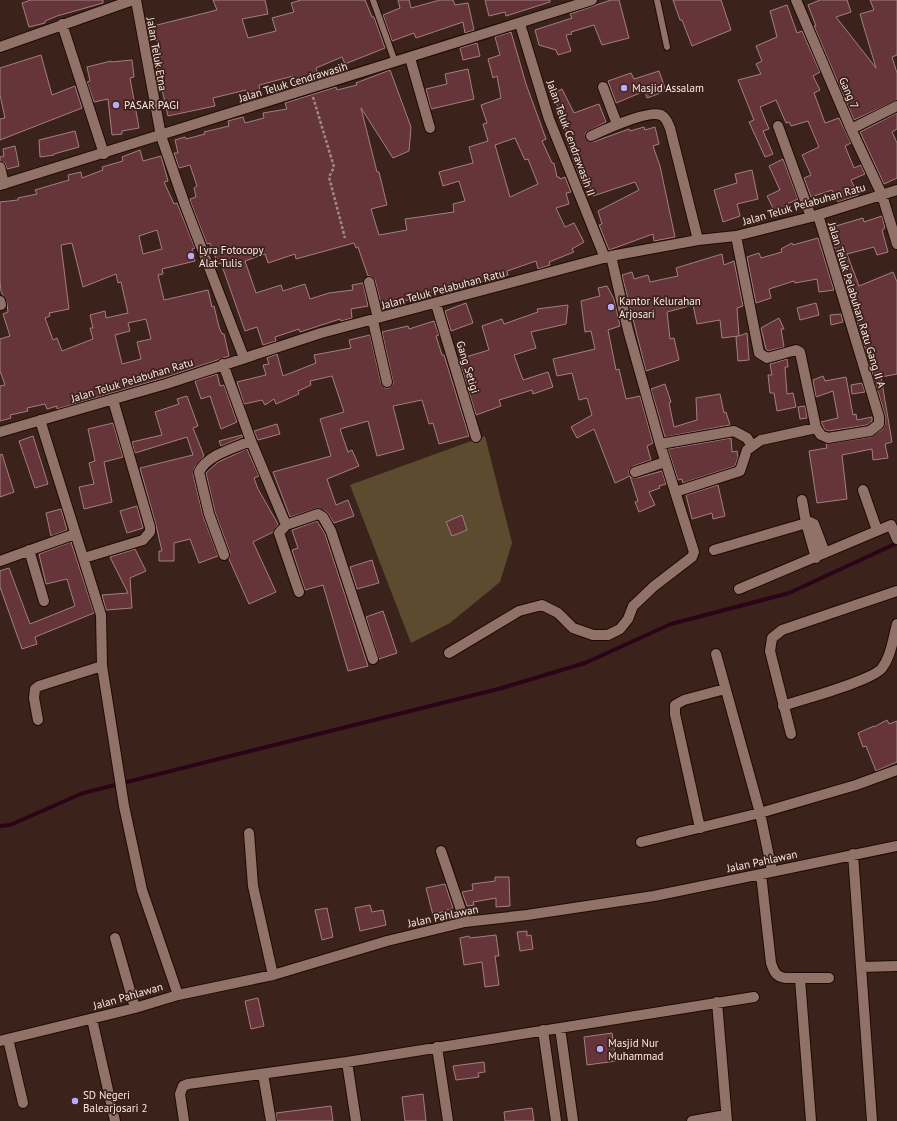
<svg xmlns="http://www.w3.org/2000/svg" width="897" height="1121" font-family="'PT Sans',sans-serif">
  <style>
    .green { fill: #5d4b30 }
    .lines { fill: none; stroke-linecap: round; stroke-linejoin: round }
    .stream { stroke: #2c0417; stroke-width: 4 }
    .building { fill: #653539; stroke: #a28081; fill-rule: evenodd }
    .lane-casing { stroke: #210a05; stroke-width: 8 }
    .street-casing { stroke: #210a05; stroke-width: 12 }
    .secondary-casing { stroke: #210a05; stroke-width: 12 }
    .path { stroke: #9f8a84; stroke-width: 2.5; stroke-dasharray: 3 2; stroke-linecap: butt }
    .lane { stroke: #917269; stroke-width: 6 }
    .street { stroke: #917269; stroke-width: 10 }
    .secondary { stroke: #917269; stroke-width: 10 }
    .poi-dot { fill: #bcaaf6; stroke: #3b221b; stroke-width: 1.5 }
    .labels { text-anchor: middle; stroke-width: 3.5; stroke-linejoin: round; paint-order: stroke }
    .street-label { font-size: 11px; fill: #fceae5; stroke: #3b221b }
    .poi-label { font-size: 11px; fill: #fceae5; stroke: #3b221b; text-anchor: start }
  </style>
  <rect width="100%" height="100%" fill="#3b221b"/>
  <path class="green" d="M485,436l27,107 -12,39 -50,41 -39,20 -61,-158z"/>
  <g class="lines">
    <path class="stream" d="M0,826l10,-1 73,-32 419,-105 83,-25 86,-39 118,-31 108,-50"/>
  </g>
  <path class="building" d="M31,0h72v3l-46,13 -12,5v2l-16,4 -7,-24z
    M213,0h52l3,14 -26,5 6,19 28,-7 -4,-13 22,-6 -3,-9 10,-3h64l7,17h2l11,31 -40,16 -3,-7 -26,11 3,10 -23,8 -3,-10 -34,9 1,9 -12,4 -2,-8 -33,8 2,8 -47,10 -13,-58 6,-1 -8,-31 64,-16z
    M398,0h11l2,8 29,-8h13l2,5 13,-2 6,27 -9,3 -2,-11 -47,16 -2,-5 -22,8 -9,-26 17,-7z
    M485,0h65v2l-44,14 -1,-4 -16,4z
    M611,0h8l10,38 -27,7 -8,-20 -23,7 1,2 -6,1 5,16 -13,4 -2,-5 -17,-5 -4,-15 37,-12 -2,-4z
    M673,0h48l10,30 -39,16 -10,-26h-2z
    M820,0h27l4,12 -15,5 40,51 -16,-54 14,-4 -4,-10h27v55l-5,2 5,16v27l-43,20 -40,-94h2l-8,-21z
    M787,5l10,28 5,-2 18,41 -7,4 7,14 -6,3 11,30 14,-5 12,25 -6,3 9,22 7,-3 4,9 -14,6 7,15 -20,7 -6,-12 -21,7 -7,-19 7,-3 -9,-20 17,-8 -11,-26 -17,5 -2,-4 -3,1 -10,-23 -16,7 9,22 -6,2 10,23 -8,3 -16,-35 5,-2 -16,-40 23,-6 -5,-10 6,-3 -6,-15 21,-9 -7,-26z
    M511,32l15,52 20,55 -4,2 10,22h2l3,14h2l1,2 5,-2 6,15 -5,1 3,11 -13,4 9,19 9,-4 10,19 -12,7 2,3 -25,10 1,3 -12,4 -2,-8 -29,10 1,4 -12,2 -32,11 -5,2 -3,-7 -25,7v3l-16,2 1,4 -35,5 -6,-24 -4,-4h-3l-10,-29 -2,1 -2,-5 -58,16 -1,-5 -27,9 -3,-9 -20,7 11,32 25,-8 2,6 22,-7 5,15 19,-6 24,-3 -1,-5 11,-2 5,23 -17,3 1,9 -11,3 -1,-2 -40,13 -1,-3 -24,8 1,4 -13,4 -6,-18 -12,4 -24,-68 -3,1 -8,-21 -3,1 -16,-41 -1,-4 6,-2 -2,-9 3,-2 -7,-21 -11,3 -5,-15h4l-3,-13 10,-3 1,2 19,-5 -1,-2 25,-6 -1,-5 15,-4 2,6 19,-5 -1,-5 24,-4 -2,-6 51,-16 1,3 20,-5 -1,-2 34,-13 21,57 -2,24 -16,7 -32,-50 16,64h2l8,33 -16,4 8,26 28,-5 -2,-11 49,-7 -1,-8 12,-3 -6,-20 -16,5 -4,-14 34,-9 -4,-16 19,-6 -5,-17 4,-1 -6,-18 20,-7 -4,-22 -4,2 -5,-19 12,-4 -5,-18zM515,138l10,22 3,-1 10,25 -28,13 -15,-52z
    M477,43l3,13 -17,4 -3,-12z
    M41,55l11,40 23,-9 7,22 -82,32v-21l5,-1 -5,-23v-27z
    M132,60l2,17 -4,1 9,50 -17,3v3l-10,1 -4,-36 -14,3 -7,-20 3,-1 -3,-14 24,-6v1z
    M468,69l6,30 -43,10 -5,-20 21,-5 -2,-10z
    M659,71l7,20 -19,7 -2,-7 -29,12 -8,-22 23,-8 3,6z
    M562,89l12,24 25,-9 7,18 -20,10 -1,4 3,5 5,1 36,-13 1,2 14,-4 1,3 10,-3 4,17 -6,2 7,20 15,71 -21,4 -1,-7 -44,16 -10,-25 3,-1 -4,-13 41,-21 -4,-8 -42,14 -4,-11 -6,2 -18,-51 2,-1 -4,-12 2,-1 -13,-28z
    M897,113v16l-5,3 5,11v35l-13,6 -24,-52z
    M75,131l4,16 -25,7v1l-14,2 -1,-17z
    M15,146l4,20 -12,3 -2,-6 -5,-2v-4l4,-1 -1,-7z
    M140,150l3,11 18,-5 7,25 -4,1 10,22 3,-1 18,45 -3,1 3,12 -33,8 1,5 -5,1 6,25 44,-10 4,17 2,-1 5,21 3,7h2l5,22 -65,22 -107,31v-3l-10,3 -2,-5 -18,4 1,3 -18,4 1,3 -11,3v-35l5,-1 -5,-14v-32l10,-3 -7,-22 5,-2 -1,-8 -6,-13 -1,-10v-79l18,-2v-2l19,-4 -2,-4 34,-10 -1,-5 13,-3 1,6 21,-8 -1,-3 21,-6 -1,-4zM157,230l5,19 -19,5 -4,-18zM72,243l11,44 33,-13 2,9 3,-1 7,31 -22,5 -1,-7 -15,4 3,13h-3l3,11 -31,12 -5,-13 -4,2 -8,-22 5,-2 -1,-3 20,-4 -8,-64zM146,319l5,20 -14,3 4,17 -19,5 -7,-29 15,-4 -2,-8z
    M783,159l15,40 -13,6 2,4 -11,5 -9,-18 13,-6 -11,-24z
    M752,170l6,29 -21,5 3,12 -17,6 -9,-32 23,-7 -2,-9z
    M882,216l3,12 -3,2 6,22 -11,3 -3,-8 -27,7 12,32 34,-14 4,10v92l-16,3 11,65 -7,2 3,14 -15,2 -1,-11 -30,6 5,44 -30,4 -8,-52 18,-3 -1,-4 45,-7 12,-8 2,-5v-9l-56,-187 34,-10 1,4z
    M818,238l16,52 -15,2 -2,-13 -22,4 -1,-2 -25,8 2,9 -15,5 -9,-46 12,-4 2,5 21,-6 -1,-3 11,-6 1,2z
    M722,254l2,11 10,-4 9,45 -6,2 2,28 8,-3 2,27 -11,1 -2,-24 2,-1 -16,2 -2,-18 -23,4 -4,-19 -26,7 3,27 4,-1 5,22 -33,11 -24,-96 10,-3 2,7 14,-4 2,7 28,-6 -2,-8z
    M607,286l7,13 6,27 -12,4 8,40 3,-1 7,30 14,-3 13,47 -6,3 4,14 -18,6 -4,4v4l2,3 6,1 25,-7 4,13 -7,2 1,2 -11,4 6,13 -16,7 -4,-10 3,-1 -8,-25 -15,7 -21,-54 -17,9 -6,-11 21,-12 -5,-17 -8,2 -7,-27 -15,3 -4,-17 42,-10 -4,-18 -6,1 -4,-31 19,-5 -2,-8z
    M466,303l7,20 -22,8 -6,-20z
    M816,303l3,12 -19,5 -3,-12z
    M568,305l-2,19 -35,8 5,16 -22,7 9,25 25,-8 5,15 -20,7 -1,-4 -33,10 2,6 -25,9 -17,-56 30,-9 -7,-24 20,-7 2,5 34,-12 -1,-3z
    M841,314l2,8 -12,3 -1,-10z
    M779,318l5,11h-3l3,18 -16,4 -2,-2 -5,-21z
    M434,321l5,14 -3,1 6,19h2l25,81 -30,8 -6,-21 -4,1 -7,-24 -29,6 11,43 -27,7 -9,-35 -28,8 8,23 4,-2 7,16 -32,13 9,26 12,-5 6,16 -20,7 -7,-11 -9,-4 -28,9 -17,-45 58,-16 -11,-37 24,-7 -12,-36 -22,5 1,4 -13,6 1,3 -23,10 -2,-5 -9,6 -3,-5 -18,4 -7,-22 29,-7 -3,-10 6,-1 -2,-6 10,-4 6,22 33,-13 -2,-8 37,-7 -2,-8 21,-5 11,48 4,5h4l4,-4v-3l-11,-49 26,-6 1,3z
    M787,359l1,8h-3l2,27 6,-1 3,14 -19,4 -3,-18h-4l-2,-18h4l-2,-11z
    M217,374l3,12 4,-1 13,37 -16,7 -11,-33 -9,3 -6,-18z
    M823,376l2,5 21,-4 7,38 3,-1 1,6 15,-3v4l-5,4 -38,6 -4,-1 -4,-8 17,-4 -5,-27 -17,6 -3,-17z
    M862,383l3,9 -13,2 -1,-9z
    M665,384l6,18 -2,1 5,24 23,-7 -1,-22 24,-4 4,19 2,-1 4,13 -65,12 -14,-48z
    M187,396l11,30 -5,2 11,28 -10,12 -1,6 10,42 15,40 -19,7 -9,-24 -16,4v18h-15v-10h3l-6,-26 -16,-57 53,-13 -6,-18 -52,16 -3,-11 30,-7 -7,-23 24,-8 -2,-5z
    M805,406l2,12 -7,1 -2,-12z
    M113,423l10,34 -19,5 8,40 -28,7 -5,-22 15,-3 -5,-21 6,-2 -7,-32z
    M277,424l3,10 -22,6 -4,-9z
    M242,435l1,2 -22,9 -2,-5z
    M33,436l15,48 -13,4 -16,-47z
    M731,438l1,14 5,-1 1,6 -3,9 -52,17 -1,-4 -4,1 -10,-31z
    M247,449l12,27 -5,2 4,11 20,35 -5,8 -20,10 23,50 -27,12 -20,-45 1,-6 -15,-41 -9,-39 12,-11z
    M2,454l12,38 -14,5v-42z
    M718,485l7,31 -12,3 -1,-6 -20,6 -6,-24z
    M137,506l6,22 -16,5 -7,-22z
    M61,509l6,21 -16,6 -5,-23z
    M462,515l5,15 -15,6 -6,-14z
    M317,521l8,13 43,132 -20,5 -25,-86 -18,5 -13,-40 6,-2 -6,-18z
    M71,542l23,71 -59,24 2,7 -15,5 -22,-62v-16l9,-3 21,56 45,-18 -8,-27 -21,5 -7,-30z
    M135,549l11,22 -16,7 2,30 -26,2 -4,-15 26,-2 -18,-36z
    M372,560l7,23 -22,6 -7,-22z
    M383,611l14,42 -18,6 -13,-42z
    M887,720l2,4 8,-3v41l-21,9 -10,-25 -3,1 -5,-14 16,-7v1z
    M495,877h14l1,29 -14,1v-9l-23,4 1,3 -7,1 -5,-14 11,-2 -1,-6 23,-3z
    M445,884l8,24 -20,7 -7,-27z
    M370,905l2,7 11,-2 3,15 -26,6 -5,-23z
    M327,908l6,29 -11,3 -7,-30z
    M527,931v5l4,-1 2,14 -13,2 -3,-19z
    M496,935l3,21h-4l4,29 -14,2 -3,-25 -18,3 -4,-27 9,-2 1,2z
    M258,998l6,28 -13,3 -6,-28z
    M612,1033l4,28 -29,4 -3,-28z
    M484,1062l1,10 -7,1 1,4 -23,3 -3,-14z
    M423,1094l3,27h-21l-3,-24z
    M331,1106l2,15h-56l-1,-8z
    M532,1108l2,13h-29l-1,-9z"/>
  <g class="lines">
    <g class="lane-casing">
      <path id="lane" d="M373,0l22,62
        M657,0l10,47"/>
    </g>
    <g class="street-casing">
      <path id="street" d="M136,0l25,136 24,69 59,153
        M796,0l55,129 31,66 15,49
        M62,24l42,130
        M520,24l29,95 56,139
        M0,47l133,-47
        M410,58l20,70
        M603,87l14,37
        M778,126l33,91
        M851,129l46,-23
        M591,136c13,-6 57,-26 70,-21 6,3 7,9 9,13l28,112
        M0,167l4,17
        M736,236l23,117 8,5 29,-8 4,2 16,76 5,7 7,3 42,-7 9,-7v-7l-61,-202
        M369,282l9,36
        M0,301l1,4
        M436,304l40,133
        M373,321l14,61
        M223,364l28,77 35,84
        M40,420l61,195 1,51 22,140 18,84 36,105
        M0,432l166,-48 155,-51 290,-77 87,-16 38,-4 75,-19 86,-27
        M660,444l74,-13 13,7 5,8
        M635,472l30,-10
        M863,490l14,40
        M675,492l65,-21 7,-21 14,-10 55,-12
        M802,500l4,23 10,35
        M29,550l15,51
        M714,550l96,-28 4,2 11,29
        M224,555l-15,-41 -10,-42c8,-17 35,-24 52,-31
        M84,558l59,-18 7,-8v-5l-37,-127
        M0,561l75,-27
        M739,589l152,-64 6,14
        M299,592l-20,-59 7,-8 32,-11 5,3 8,14 42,128
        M449,653l70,-42 23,-6 16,8 15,15 20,7h15l12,-6 8,-10 5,-13 20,-19 39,-30 2,-5 -34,-108 -32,-114 -17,-74
        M716,654l44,159 12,58
        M783,706c20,-7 89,-25 99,-38 9,-12 11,-29 15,-44
        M38,720l-4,-22 1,-9 4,-3 63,-20
        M791,734l-21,-83 2,-13 10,-8 115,-39
        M700,828l-25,-114v-9l9,-5 41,-11
        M249,833l4,53 20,89
        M641,842l119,-29 96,-28 41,-15
        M441,851l24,71
        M853,854l19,267
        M761,874l10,89c3,9 5,14 15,15h43
        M115,938l20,70
        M861,967l36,-1
        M800,979l11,142
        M717,1002l10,119
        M92,1019l23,102
        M560,1028l13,93
        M543,1030l13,91
        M8,1039l15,64
        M0,1041l135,-33 43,-13 95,-20 114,-34 78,-19 62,-7 127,-19 243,-50
        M437,1047l11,74
        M347,1062l9,59
        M263,1074l8,47
        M184,1121l-4,-27 3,-8 5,-2 159,-22 407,-65
        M692,1121l34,-6"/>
    </g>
    <g class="secondary-casing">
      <path id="secondary" d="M0,185l592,-185"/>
    </g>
    <path class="path" d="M313,97l21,70 -5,10 16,61"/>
    <use href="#lane" class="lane"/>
    <use href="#street" class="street"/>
    <use href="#secondary" class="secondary"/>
  </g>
  <g class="poi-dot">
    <circle cx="624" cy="88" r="4"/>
    <circle cx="116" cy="105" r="4"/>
    <circle cx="191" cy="256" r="4"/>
    <circle cx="611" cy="307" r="4"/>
    <circle cx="600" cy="1049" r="4"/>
    <circle cx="75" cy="1101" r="4"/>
  </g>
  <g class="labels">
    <g class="street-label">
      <text transform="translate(157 54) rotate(80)" y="4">Jalan Teluk Etna</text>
      <text transform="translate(293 82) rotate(-17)" y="4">Jalan Teluk Cendrawasih</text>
      <text transform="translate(849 93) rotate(67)" y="4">Gang 7</text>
      <text transform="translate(571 138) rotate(70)" y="4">Jalan Teluk Cendrawasih II</text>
      <text transform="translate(804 204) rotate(-16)" y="4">Jalan Teluk Pelabuhan Ratu</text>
      <text transform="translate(443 289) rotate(-15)" y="4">Jalan Teluk Pelabuhan Ratu</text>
      <text transform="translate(857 305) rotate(73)" y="4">Jalan Teluk Pelabuhan Ratu Gang II A</text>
      <text transform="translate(468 367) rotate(73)" y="4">Gang Setigi</text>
      <text transform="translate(132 380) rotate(-17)" y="4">Jalan Teluk Pelabuhan Ratu</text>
      <text transform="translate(762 861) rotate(-12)" y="4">Jalan Pahlawan</text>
      <text transform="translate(443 916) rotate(-12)" y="4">Jalan Pahlawan</text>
      <text transform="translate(128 996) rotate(-16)" y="4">Jalan Pahlawan</text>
    </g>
    <g class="poi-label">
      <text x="632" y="92">Masjid Assalam</text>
      <text x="124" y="109">PASAR PAGI</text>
      <text x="199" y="254">Lyra Fotocopy<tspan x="199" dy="13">Alat Tulis</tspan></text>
      <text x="619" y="305">Kantor Kelurahan<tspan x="619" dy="13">Arjosari</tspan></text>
      <text x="608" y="1047">Masjid Nur<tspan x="608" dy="13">Muhammad</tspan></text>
      <text x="83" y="1099">SD Negeri<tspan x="83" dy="13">Balearjosari 2</tspan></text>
    </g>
  </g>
</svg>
